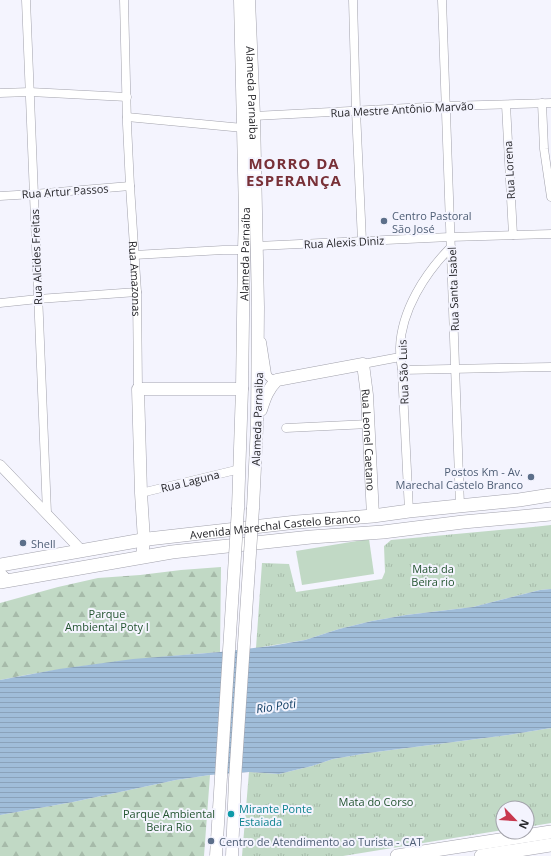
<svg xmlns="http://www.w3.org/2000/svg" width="551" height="856" viewBox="0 0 551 856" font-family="'Open Sans',sans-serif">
  <defs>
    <pattern id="forest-firs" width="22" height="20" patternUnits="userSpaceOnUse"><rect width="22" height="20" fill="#c1d9c5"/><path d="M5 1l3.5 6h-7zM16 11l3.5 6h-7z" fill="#a6baa9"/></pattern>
    <pattern id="park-tufts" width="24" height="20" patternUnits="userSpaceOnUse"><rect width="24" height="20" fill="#c1d9c5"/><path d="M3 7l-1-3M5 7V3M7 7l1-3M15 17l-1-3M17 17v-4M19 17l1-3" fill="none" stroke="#a6baa9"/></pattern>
    <pattern id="water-rules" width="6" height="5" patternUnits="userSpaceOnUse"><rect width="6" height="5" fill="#a0bdd9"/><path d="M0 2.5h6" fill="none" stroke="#8aa2ba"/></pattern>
  </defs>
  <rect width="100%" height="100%" fill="#f4f4fe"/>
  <path fill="url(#forest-firs)" d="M221 567 220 652C146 658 73 665 0 680V603L58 587 98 578 140 575 181 570Z
    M210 775 204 856H0V815L73 802 176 780Z"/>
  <path fill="url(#park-tufts)" d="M551 525V589L540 590 473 607 406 615 372 621 339 629 305 640 256 648 262 563 289 564 296 592 382 579 385 572 384 546 391 540 533 527Z
    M551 728V823L527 827V808H503V830L343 856H242L249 772 279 774 312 766 333 759 368 753 508 735Z"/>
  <path fill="#c1d9c5" d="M369 539 374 574 302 585 296 551Z"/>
  <path fill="url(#water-rules)" d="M551 589V728L508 735 368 753 333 759 312 766 279 774 249 772 210 775 176 780 73 802 0 815V680L59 669 133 659 220 652 271 646 305 640 339 629 372 621 406 615 473 607 540 590Z"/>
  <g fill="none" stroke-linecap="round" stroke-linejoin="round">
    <defs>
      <g id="minor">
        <path d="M26 0 47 513"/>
        <path id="s1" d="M124 0 127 124 130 186 137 292 138 389"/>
        <path d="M353 0 356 111 362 241"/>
        <path d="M442 0 460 506"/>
        <path d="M0 93 30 92 127 97"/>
        <path d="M542 103 544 149 551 197"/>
        <path d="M506 105 513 235"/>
        <path d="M254 116 446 106 551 103"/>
        <path d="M127 117 243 128"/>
        <path d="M0 196 34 194 130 186"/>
        <path d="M257 246 450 237 551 234"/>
        <path d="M134 255 223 250H244"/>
        <path d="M0 303 38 299 137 292"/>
        <path d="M262 342 267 374C269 379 272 379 277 380"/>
        <path d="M363 364 400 357"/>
        <path d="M402 370 551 367"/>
        <path d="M286 428 369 424"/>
        <path d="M141 493 240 469"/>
        <path d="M409 511 402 370C401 363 400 356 400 348 401 311 425 273 451 247"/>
        <path d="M0 571 9 580"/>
      </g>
      <path id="tertiary" d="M0 465 82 551"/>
      <g id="secondary">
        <path id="s2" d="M249 0 254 116 258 307 257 425 253 508"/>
        <path id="s3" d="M261 410C265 397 268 389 277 380L363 364 367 395 373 516"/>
        <path id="s4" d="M238 508 242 389 244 250 245 214 240 0"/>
        <path d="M142 557 144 540 141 493 138 389H242"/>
      </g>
      <g id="primary">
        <path id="s5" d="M0 565 148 539 297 522 373 516 409 511 519 500 551 495"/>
        <path d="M0 582 172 552 311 537 383 532 463 522 551 514"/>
        <path d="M397 856 551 832"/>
        <path d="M481 856 551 845"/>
      </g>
    </defs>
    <use href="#minor" stroke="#a2a2ac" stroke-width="9"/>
    <use href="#tertiary" stroke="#a2a2ac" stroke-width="11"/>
    <use href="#secondary" stroke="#a2a2ac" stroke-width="13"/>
    <use href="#primary" stroke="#a2a2ac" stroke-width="14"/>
    <use href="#minor" stroke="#fff" stroke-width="8"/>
    <use href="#tertiary" stroke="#fff" stroke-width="10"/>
    <use href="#secondary" stroke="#fff" stroke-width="12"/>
    <use href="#primary" stroke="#fff" stroke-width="13"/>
    <defs>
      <path id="secondary-bridge" d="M216 856 238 508
        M232 856 235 779 253 508"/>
    </defs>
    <use href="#secondary-bridge" stroke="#a2a2ac" stroke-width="13" stroke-linecap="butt"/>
    <use href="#secondary-bridge" stroke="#fff" stroke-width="12"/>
  </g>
  <g fill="#5c6f8a" stroke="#f4f4fe" stroke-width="1.5">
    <circle cx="384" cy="221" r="4"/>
    <circle cx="531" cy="477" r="4"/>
    <circle cx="23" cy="543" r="4"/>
    <circle cx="211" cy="841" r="4"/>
  </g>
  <circle fill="#0f9aa8" stroke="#f4f4fe" stroke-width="1.5" cx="231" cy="814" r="4"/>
  <g text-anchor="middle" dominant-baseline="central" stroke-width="4" stroke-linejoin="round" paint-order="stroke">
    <g font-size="11" fill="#27272b" stroke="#f4f4fe">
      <text stroke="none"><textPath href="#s2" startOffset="93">Alameda Parnaiba</textPath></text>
      <text transform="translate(402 109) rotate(-3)">Rua Mestre Antônio Marvão</text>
      <text transform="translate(509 170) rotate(-93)">Rua Lorena</text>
      <text transform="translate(65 191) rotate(-4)">Rua Artur Passos</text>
      <text transform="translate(344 242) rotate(-3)">Rua Alexis Diniz</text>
      <text stroke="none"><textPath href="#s4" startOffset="254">Alameda Parnaíba</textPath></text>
      <text transform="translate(36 257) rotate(-92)">Rua Alcides Freitas</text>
      <text stroke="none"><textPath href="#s1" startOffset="279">Rua Amazonas</textPath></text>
      <text transform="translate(453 289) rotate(-92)">Rua Santa Isabel</text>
      <text transform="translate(403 372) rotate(-92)">Rua São Luis</text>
      <text transform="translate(257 419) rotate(-88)">Alameda Parnaiba</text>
      <text stroke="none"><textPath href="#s3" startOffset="198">Rua Leonel Caetano</textPath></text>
      <text transform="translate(190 481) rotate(-14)">Rua Laguna</text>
      <text stroke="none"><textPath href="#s5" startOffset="278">Avenida Marechal Castelo Branco</textPath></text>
    </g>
    <g font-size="11" fill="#4e5e75" stroke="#f4f4fe" text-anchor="start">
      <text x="392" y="215">Centro Pastoral<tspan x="392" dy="13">São José</tspan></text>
      <text x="523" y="471" text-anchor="end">Postos Km - Av.<tspan x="523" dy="13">Marechal Castelo Branco</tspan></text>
      <text x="31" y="543">Shell</text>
      <text x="219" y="841">Centro de Atendimento ao Turista - CAT</text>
    </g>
    <g font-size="11" fill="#235430" stroke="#f4f4fe">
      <text x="433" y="568">Mata da<tspan x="433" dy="13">Beira rio</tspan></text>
      <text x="107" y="613">Parque<tspan x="107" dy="13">Ambiental Poty I</tspan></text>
      <text x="376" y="801">Mata do Corso</text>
      <text x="169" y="813">Parque Ambiental<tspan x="169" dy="13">Beira Rio</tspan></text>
    </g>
    <g font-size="11" fill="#0d838f" stroke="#f4f4fe" text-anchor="start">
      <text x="239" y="808">Mirante Ponte<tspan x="239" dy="13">Estaiada</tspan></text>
    </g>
    <g font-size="12" font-style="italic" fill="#123f65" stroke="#f4f4fe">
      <text transform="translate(276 706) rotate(-8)">Rio Poti</text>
    </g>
    <g font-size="15" font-weight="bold" letter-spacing="1" fill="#783037" stroke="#f4f4fe">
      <text x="294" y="163">MORRO DA<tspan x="294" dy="17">ESPERANÇA</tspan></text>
    </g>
  </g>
  <g transform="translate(515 820) rotate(115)"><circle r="19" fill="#f4f4fe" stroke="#a2a2aa"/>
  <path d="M0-3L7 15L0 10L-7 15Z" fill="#c8384e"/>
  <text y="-6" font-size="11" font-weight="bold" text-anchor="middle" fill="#27272b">N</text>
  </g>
</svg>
